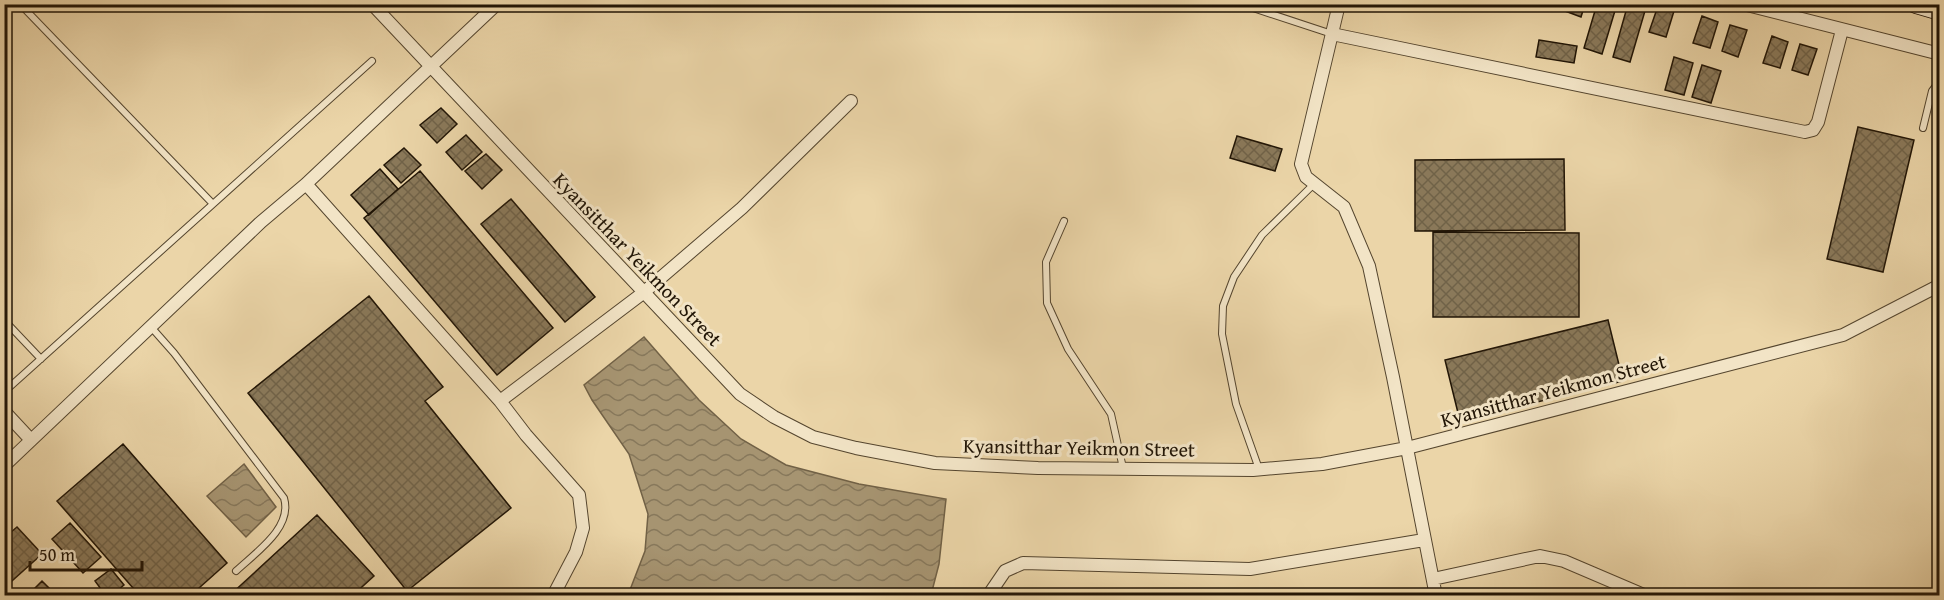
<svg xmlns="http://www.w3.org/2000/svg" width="1944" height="600" viewBox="0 0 1944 600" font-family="'Gentium Book Plus',serif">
  <defs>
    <pattern id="water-waves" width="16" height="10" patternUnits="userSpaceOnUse" patternTransform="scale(1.5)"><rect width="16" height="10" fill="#a69471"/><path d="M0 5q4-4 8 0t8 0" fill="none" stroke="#87785b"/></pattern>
    <pattern id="building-cross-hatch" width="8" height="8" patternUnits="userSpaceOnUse" patternTransform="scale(1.5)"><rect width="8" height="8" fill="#8a795a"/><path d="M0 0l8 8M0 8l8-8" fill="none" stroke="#706248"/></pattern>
  </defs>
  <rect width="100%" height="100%" fill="#ebd5a8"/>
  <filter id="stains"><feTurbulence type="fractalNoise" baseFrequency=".00333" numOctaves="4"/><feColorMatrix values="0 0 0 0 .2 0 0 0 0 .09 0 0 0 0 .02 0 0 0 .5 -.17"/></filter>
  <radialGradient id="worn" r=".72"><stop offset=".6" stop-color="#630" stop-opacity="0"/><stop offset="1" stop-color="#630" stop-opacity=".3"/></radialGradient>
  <path fill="url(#water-waves)" stroke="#716146" stroke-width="1.5" d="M644 337 699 400 741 439 786 465 859 484 946 499 939 564 931 595H628L645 551 648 514 629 454 592 400 584 385Z
    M244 464 276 507 246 537 207 496Z"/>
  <path fill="url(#building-cross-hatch)" stroke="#211506" stroke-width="1.5" d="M1567 4H1585L1581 17 1565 11Z
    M1597 4H1617L1602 54 1584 48Z
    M1628 4H1647L1630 62 1613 57Z
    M1658 6 1674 11 1666 37 1649 32Z
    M1702 16 1718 22 1710 48 1693 43Z
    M1730 25 1747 30 1738 57 1722 51Z
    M1772 36 1788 42 1780 68 1763 63Z
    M1539 40 1577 46 1574 63 1536 57Z
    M1800 44 1817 49 1808 75 1792 70Z
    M1674 57 1693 63 1684 95 1665 90Z
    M1702 65 1721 71 1711 103 1692 97Z
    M441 108 457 124 437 143 420 125Z
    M1858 127 1914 140 1883 272 1827 259Z
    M466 135 482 152 462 170 446 152Z
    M1237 136 1282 149 1275 171 1230 158Z
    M404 148 421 165 401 183 384 165Z
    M486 154 502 170 482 189 465 171Z
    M1564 159 1565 230 1415 231V160Z
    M380 169 398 189 369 215 351 195Z
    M420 171 553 328 497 375 364 218Z
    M511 199 595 297 565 322 481 224Z
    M1433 232 1579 233V317H1433Z
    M369 296 443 387 425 401 511 508 407 591 248 393Z
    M1608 320 1623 381 1460 421 1445 360Z
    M123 444 227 563 190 596H140L57 501Z
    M317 515 374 576 352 596H229Z
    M70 523 101 557 83 573 52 539Z
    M17 527 42 554 4 588V538Z
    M111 569 124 585 111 596H106L95 581Z
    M42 581 55 594 53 596H27Z
    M1013 591 1083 594 1011 596Z"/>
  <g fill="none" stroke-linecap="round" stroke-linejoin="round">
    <defs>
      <path id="service" d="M1241 4 1332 34
        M1923 128 1932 91 1935 87 1940 86
        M213 204 372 61
        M1064 221 1046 262 1047 303 1068 349 1111 414 1123 468
        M4 320 41 359
        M151 327 174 353 284 498C293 528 255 553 236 571
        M4 392 213 204 20 4
        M1259 469 1236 404 1222 334 1223 306 1234 277 1262 235 1314 184"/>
      <path id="minor" d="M372 4 740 394 774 417 813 437 856 448 935 463 1038 468 1253 470 1322 464 1407 448 1843 335 1940 285
        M1339 4 1301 164 1306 177 1344 207 1369 266 1393 377 1436 596
        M1743 4 1940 54
        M1332 34 1805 132 1813 130 1818 122 1842 30
        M306 184 500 401 526 435 579 495 583 528 576 552 553 596
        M500 401 643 293 742 208 851 101
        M4 411 31 440
        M4 466 261 222 306 184 497 4
        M1433 579 1540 556 1564 561 1646 596
        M988 596 1005 571 1023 563 1250 569 1424 540"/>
      <path id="secondary" d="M1916 4 1940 11"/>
    </defs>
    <use href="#service" stroke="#54452e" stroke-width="8"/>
    <use href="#minor" stroke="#54452e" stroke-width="14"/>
    <use href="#secondary" stroke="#211506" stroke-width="20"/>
    <use href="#service" stroke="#f2e4c6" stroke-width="6"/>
    <use href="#minor" stroke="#f2e4c6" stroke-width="12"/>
    <use href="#secondary" stroke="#f2e4c6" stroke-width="18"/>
  </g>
  <g text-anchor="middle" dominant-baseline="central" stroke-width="6" stroke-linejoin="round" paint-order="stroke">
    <g font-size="20" fill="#211506" stroke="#f2e4c6">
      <text transform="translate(638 259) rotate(46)">Kyansitthar Yeikmon Street</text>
      <text transform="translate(1553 390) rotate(-15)">Kyansitthar Yeikmon Street</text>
      <text transform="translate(1079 447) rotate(1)">Kyansitthar Yeikmon Street</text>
    </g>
  </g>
  <rect width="1944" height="600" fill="none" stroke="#ebd5a8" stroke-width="24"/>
  <rect x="6" y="6" width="1932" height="588" fill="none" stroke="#211506" stroke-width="3"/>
  <rect x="12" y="12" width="1920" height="576" fill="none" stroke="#211506" stroke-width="1.5"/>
  <path d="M30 561v9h112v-9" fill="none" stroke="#211506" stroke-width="3"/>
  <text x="39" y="561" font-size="18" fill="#211506" stroke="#f2e4c6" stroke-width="4.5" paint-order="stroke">50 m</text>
  <rect width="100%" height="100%" filter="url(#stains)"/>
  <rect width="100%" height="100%" fill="url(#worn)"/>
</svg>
